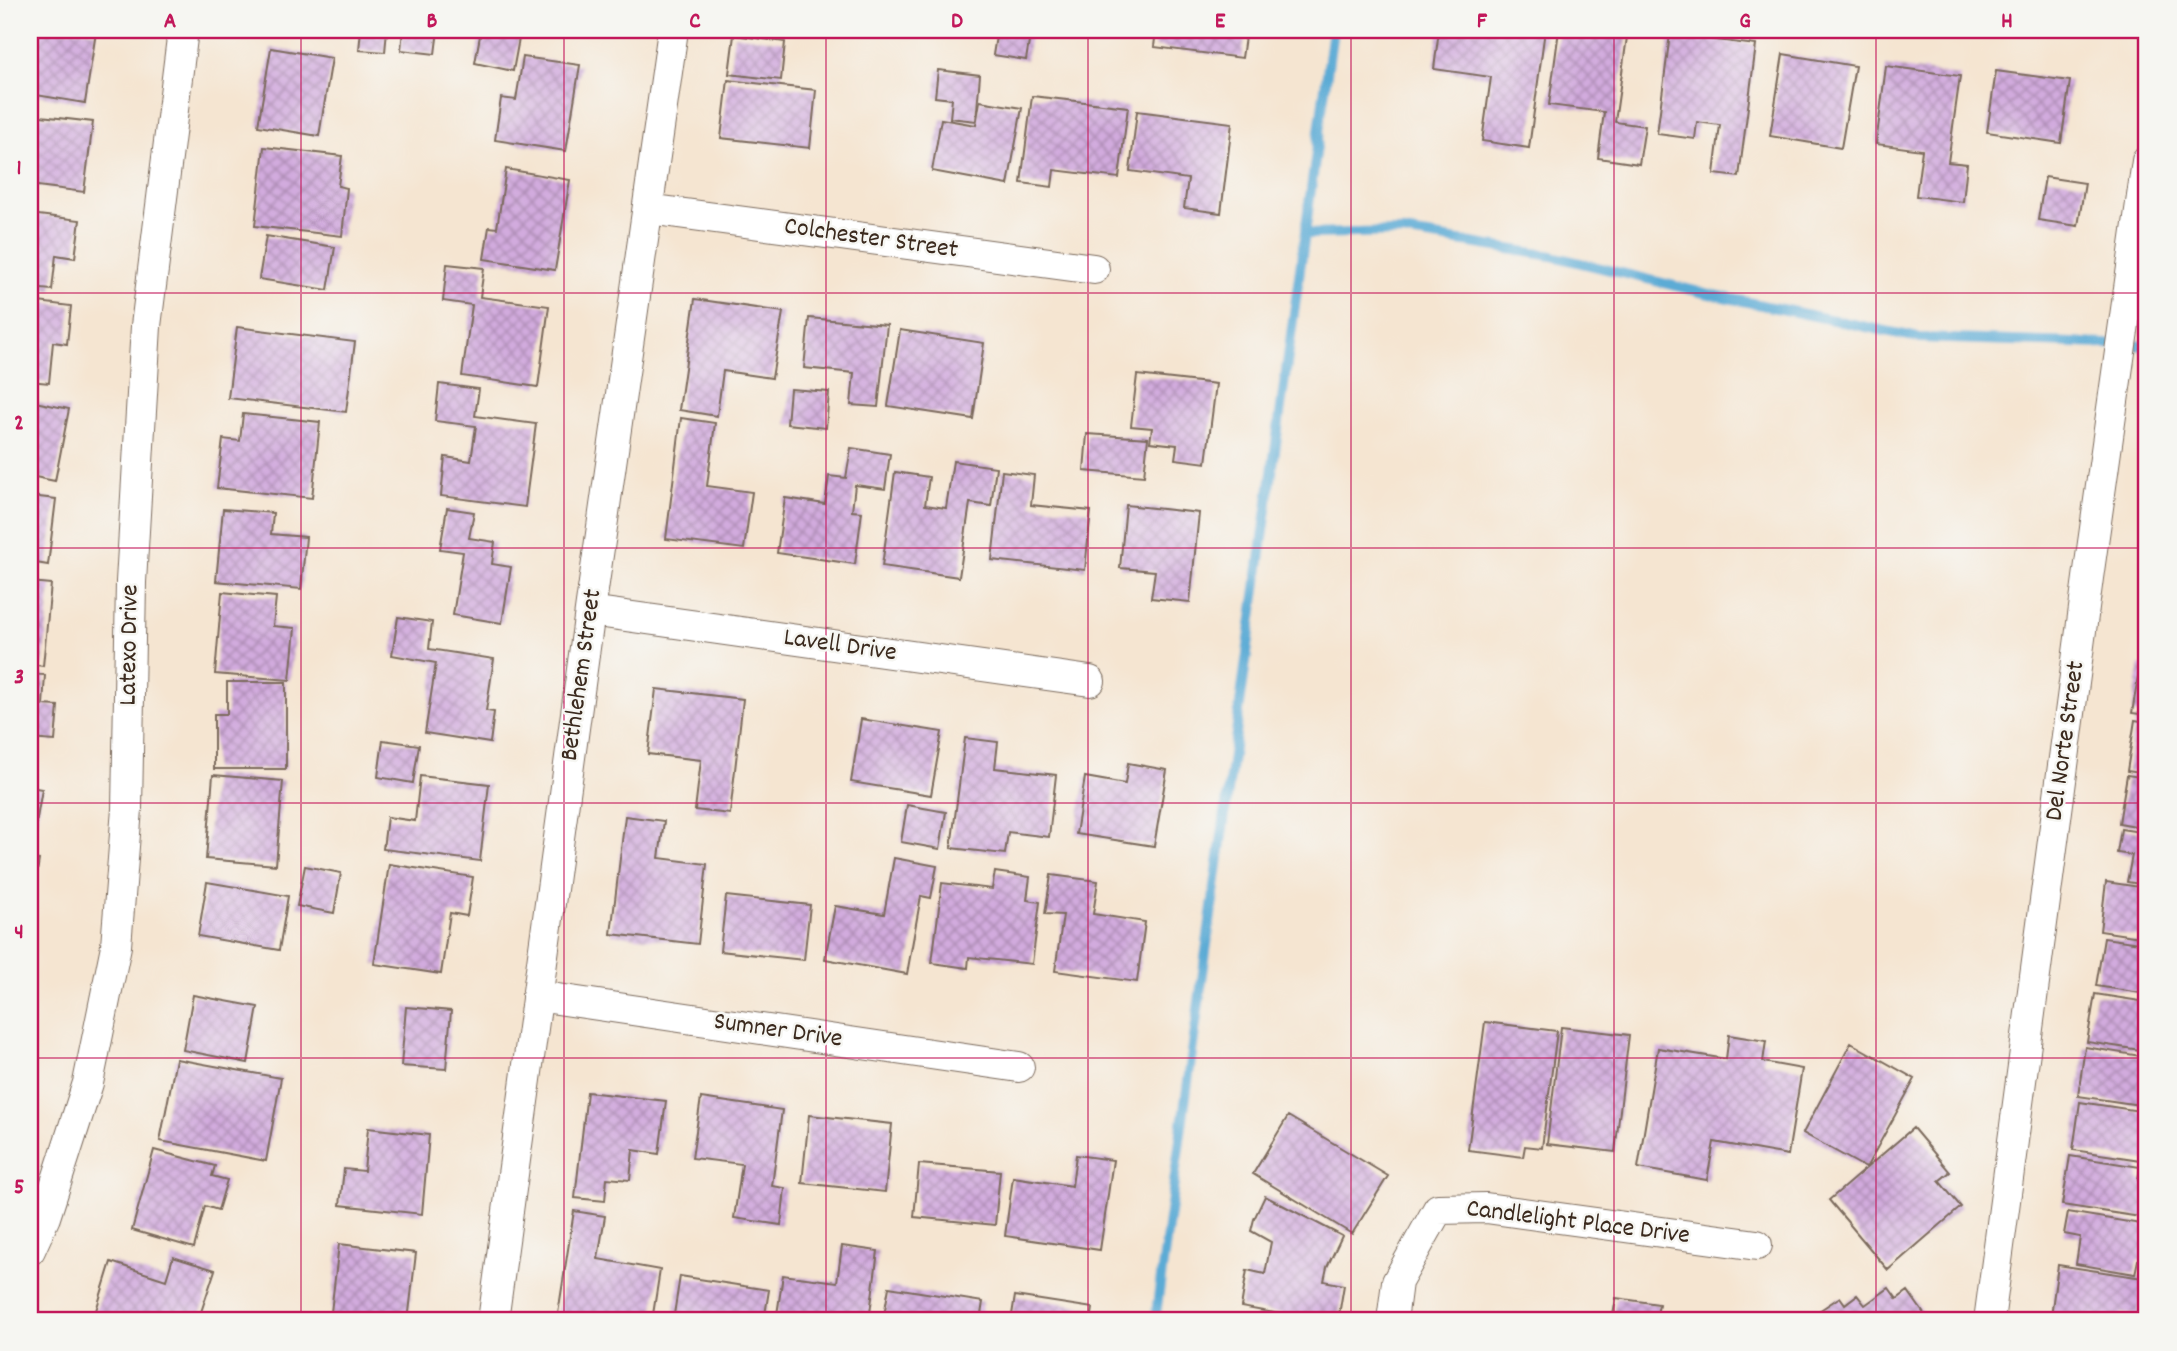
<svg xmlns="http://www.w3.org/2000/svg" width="2177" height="1351" viewBox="0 0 2177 1351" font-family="Dekko,sans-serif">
  <defs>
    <pattern id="building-cross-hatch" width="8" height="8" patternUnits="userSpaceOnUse" patternTransform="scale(1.75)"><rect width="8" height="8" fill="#d2abde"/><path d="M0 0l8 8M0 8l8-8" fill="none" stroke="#ac8bb3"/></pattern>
  </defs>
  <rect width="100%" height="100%" fill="#f6f6f2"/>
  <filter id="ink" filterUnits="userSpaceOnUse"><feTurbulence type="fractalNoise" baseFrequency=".0143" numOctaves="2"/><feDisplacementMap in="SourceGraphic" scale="14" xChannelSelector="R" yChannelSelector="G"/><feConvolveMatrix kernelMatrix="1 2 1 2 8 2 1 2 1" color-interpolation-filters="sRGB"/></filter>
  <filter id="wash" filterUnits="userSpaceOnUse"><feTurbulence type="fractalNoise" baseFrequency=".00686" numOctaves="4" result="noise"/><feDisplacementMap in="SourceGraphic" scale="28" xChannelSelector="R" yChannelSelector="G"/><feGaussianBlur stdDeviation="1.57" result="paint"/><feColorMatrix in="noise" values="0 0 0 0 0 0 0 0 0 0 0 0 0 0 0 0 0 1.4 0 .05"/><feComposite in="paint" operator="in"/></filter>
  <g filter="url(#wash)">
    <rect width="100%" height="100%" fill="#f5e5d1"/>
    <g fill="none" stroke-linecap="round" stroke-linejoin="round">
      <path stroke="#5babd5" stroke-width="10" d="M1306 228 1305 234 1403 232 1552 256 1700 292 1919 338 2136 345 2147 347
        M1155 1321 1333 30"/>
    </g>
    <g id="blocks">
      <path fill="url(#building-cross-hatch)" d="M30 30H80L96 32 85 103 30 94Z
        M361 30H387L385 52 359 50Z
        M403 30H438L435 54 401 50Z
        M481 30H500L520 33 513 71 475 63Z
        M997 30H1031L1026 60 993 55Z
        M1156 30H1246L1242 58 1154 47Z
        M1439 30H1545L1529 148 1482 141 1491 77 1434 69Z
        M1559 30H1628L1615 122 1645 126 1639 164 1598 158 1604 112 1549 105Z
        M1670 34 1756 45 1739 177 1714 174 1720 125 1697 122 1695 139 1657 134Z
        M734 35 785 42 781 80 729 74Z
        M271 48 332 58 319 136 258 126Z
        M1783 54 1855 66 1841 148 1770 136Z
        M523 57 580 65 566 151 495 140 501 98 516 100Z
        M1886 66 1960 76 1948 162 1967 164 1963 202 1916 196 1922 150 1876 144Z
        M938 70 980 75 976 121 950 118 952 99 935 97Z
        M1996 71 2070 81 2061 143 1987 132Z
        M728 80 816 90 810 148 721 138Z
        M1032 96 1128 107 1119 178 1054 170 1052 187 1021 183Z
        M980 101 1022 108 1008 185 932 171 941 119 976 125Z
        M1137 111 1232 123 1221 213 1184 208 1188 179 1130 171Z
        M32 115 93 122 84 192 30 185V137Z
        M264 147 342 156 338 186 347 188 342 236 255 226Z
        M506 169 570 180 555 270 484 259 489 227 497 228Z
        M2045 177 2085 183 2078 226 2038 220Z
        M30 214 80 220 75 258 56 255 52 290 30 288Z
        M266 236 335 247 328 290 259 279Z
        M447 264 484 268 480 297 549 306 538 387 462 376 472 305 443 301Z
        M695 299 783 312 772 378 723 371 717 416 679 410Z
        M30 301 71 306 67 344 53 342 49 383 30 381Z
        M809 318 887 325 878 407 851 405 854 373 804 368Z
        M237 327 355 342 346 412 228 398Z
        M900 330 984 343 973 419 888 406Z
        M1137 375 1216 384 1206 463 1175 459 1177 445 1150 442 1152 428 1131 426Z
        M439 384 479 389 475 416 536 424 525 507 441 496 445 457 471 461 476 426 435 421Z
        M790 389 829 392 826 428 787 424Z
        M30 401 69 409 55 481 30 476Z
        M243 414 320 422 312 498 217 488 223 439 240 441Z
        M681 418 715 423 707 486 752 492 744 549 666 539Z
        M1087 434 1148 438 1144 476 1084 471Z
        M851 448 890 454 885 489 855 485 852 511 862 512 855 564 777 553 785 498 825 504 829 476 846 478Z
        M953 461 996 467 991 506 970 503 959 577 882 566 895 472 929 477 925 505 946 508Z
        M1002 471 1034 475 1031 505 1091 511 1085 570 992 560Z
        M30 496 56 499 48 565 30 562Z
        M1126 505 1199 513 1190 602 1151 598 1155 571 1120 568Z
        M447 508 474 512 469 538 495 542 492 564 511 567 502 623 453 615 463 552 440 549Z
        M223 509 273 513 271 534 306 537 301 589 216 581Z
        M30 582 51 584 43 666 30 664Z
        M222 592 276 597 273 626 295 628 290 680 215 674Z
        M398 617 432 622 429 649 494 659 486 711 494 712 490 743 425 733 436 663 392 655Z
        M2140 665 2147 666V715L2132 713Z
        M30 674 45 675 43 705 58 706 55 741 30 739Z
        M227 682H286V769H214V714H227Z
        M656 689 743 699 730 814 695 810 701 760 648 754Z
        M861 719 942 732 931 795 851 782Z
        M2135 720 2147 722V774L2127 771Z
        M965 738 998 742 995 768 1056 775 1049 837 1008 832 1005 854 951 848Z
        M383 740 419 745 413 783 378 777Z
        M1128 763 1167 770 1154 846 1076 834 1085 777 1125 784Z
        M213 775 283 781 276 865 206 859Z
        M2127 775 2147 778V828L2119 823Z
        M420 776 489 784 480 861 383 849 387 817 415 821Z
        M30 787 42 789 31 854H30Z
        M907 805 946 812 940 849 901 842Z
        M625 816 664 821 659 858 707 864 698 944 611 934Z
        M2121 829 2147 833V885L2127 882 2132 855 2117 853Z
        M894 858 937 866 931 898 921 896 907 974 825 959 835 906 884 914Z
        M30 859 39 860 31 911H30Z
        M389 864 473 877 467 916 450 913 441 974 374 964Z
        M305 866 341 873 334 913 297 906Z
        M995 872 1030 877 1027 900 1040 902 1032 964 969 957 968 968 932 963 942 883 992 889Z
        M1051 875 1098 881 1093 914 1145 922 1137 982 1055 971 1063 915 1045 914Z
        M207 882 288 896 279 950 198 936Z
        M2106 882 2147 888V938L2100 931Z
        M726 896 810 905 804 960 720 951Z
        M2104 938 2147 944V994L2096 986Z
        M2095 994 2147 1002V1051L2087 1042Z
        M193 995 258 1007 248 1063 183 1050Z
        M406 1007 451 1011 446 1069 401 1066Z
        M1485 1022 1557 1031 1542 1148 1525 1146 1523 1157 1468 1150Z
        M1561 1027 1629 1035 1615 1152 1547 1144Z
        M1729 1035 1766 1041 1763 1062 1802 1069 1788 1155 1714 1142 1707 1180 1638 1168 1658 1048 1726 1059Z
        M1851 1043 1915 1079 1866 1168 1803 1133Z
        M2085 1047 2147 1057V1106L2078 1096Z
        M176 1059 281 1078 266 1161 160 1141Z
        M587 1092 666 1101 659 1154 633 1150 630 1180 607 1178 605 1201 575 1198Z
        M701 1098 782 1110 772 1186 785 1188 781 1225 734 1218 742 1164 692 1158Z
        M2080 1102 2147 1112V1161L2073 1150Z
        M809 1115 892 1124 885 1192 802 1183Z
        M1288 1116 1388 1176 1352 1234 1253 1174Z
        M368 1128 429 1135 422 1214 340 1205 344 1169 364 1171Z
        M1913 1128 1950 1172 1939 1181 1961 1207 1888 1270 1829 1200Z
        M154 1150 215 1166 212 1176 227 1180 218 1210 205 1206 194 1248 132 1230Z
        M1076 1155 1113 1160 1100 1250 1005 1236 1013 1177 1072 1186Z
        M2070 1156 2140 1167 2138 1180 2147 1182V1218L2062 1205Z
        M919 1164 1000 1171 995 1225 914 1217Z
        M1265 1196 1342 1236 1327 1267 1324 1281 1344 1285 1338 1321H1320L1241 1307 1247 1270 1265 1274 1271 1242 1251 1231 1254 1219Z
        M574 1211 605 1216 598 1259 660 1270 652 1321 557 1320Z
        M2068 1212 2147 1225 2144 1261 2138 1260 2135 1274 2076 1264 2080 1237 2064 1234Z
        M339 1244 416 1253 408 1321H330Z
        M842 1246 878 1251 869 1321H776L783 1275 837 1282Z
        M173 1257 215 1270 198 1321H108L94 1317 111 1262 166 1280Z
        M2058 1265 2143 1278 2138 1316 2122 1313 2121 1321H2087L2051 1316Z
        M680 1276 769 1290 764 1321H673Z
        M889 1287 983 1302 980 1321H883Z
        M1889 1288 1897 1299 1908 1291 1929 1321H1813L1810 1317 1840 1297 1845 1304 1857 1295 1865 1305Z
        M1015 1296 1093 1308 1091 1321H1011Z
        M1616 1298 1659 1304 1656 1321H1612Z"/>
    </g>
  </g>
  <g filter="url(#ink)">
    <use href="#blocks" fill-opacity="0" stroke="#7c6b5d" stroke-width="2"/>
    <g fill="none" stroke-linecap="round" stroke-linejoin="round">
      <defs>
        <path id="minor" d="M648 209 1094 269
          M590 611 1090 681
          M537 996 1019 1067
          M30 1250 45 1217 88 1083 116 946 127 809 131 582 146 326 183 30
          M493 1321 590 611 673 30
          M1392 1321 1397 1282 1438 1209 1486 1208 1757 1245
          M1989 1321 2088 578 2147 161"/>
      </defs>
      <use href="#minor" stroke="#7c6b5d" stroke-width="32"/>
      <use href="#minor" stroke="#fff" stroke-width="30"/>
    </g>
  </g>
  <path fill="none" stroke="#c2185b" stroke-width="2" stroke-opacity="0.55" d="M301 30V1321M564 30V1321M826 30V1321M1088 30V1321M1351 30V1321M1614 30V1321M1876 30V1321M30 293H2147M30 548H2147M30 803H2147M30 1058H2147"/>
  <g text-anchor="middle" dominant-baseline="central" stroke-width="5" stroke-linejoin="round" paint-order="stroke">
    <g font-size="26" fill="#3b2a1e" stroke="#f6f6f2">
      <text transform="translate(871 239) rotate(8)">Colchester Street</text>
      <text transform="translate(130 645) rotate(-89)">Latexo Drive</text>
      <text transform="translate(840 646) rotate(8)">Lavell Drive</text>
      <text transform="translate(582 675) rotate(-82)">Bethlehem Street</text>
      <text transform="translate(2066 741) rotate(-82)">Del Norte Street</text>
      <text transform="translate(778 1031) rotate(8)">Sumner Drive</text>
      <text transform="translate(1578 1223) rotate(7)">Candlelight Place Drive</text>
    </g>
  </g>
  <rect width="2177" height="1351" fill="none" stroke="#f6f6f2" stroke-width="77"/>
  <rect x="38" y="38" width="2100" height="1274" fill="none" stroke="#c2185b" stroke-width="2.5"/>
  <g font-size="23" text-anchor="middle" font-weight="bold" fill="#c2185b">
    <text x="170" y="27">A</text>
    <text x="432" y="27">B</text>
    <text x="695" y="27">C</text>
    <text x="957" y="27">D</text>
    <text x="1220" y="27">E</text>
    <text x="1482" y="27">F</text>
    <text x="1745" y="27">G</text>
    <text x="2007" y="27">H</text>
    <text x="19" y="174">1</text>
    <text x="19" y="429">2</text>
    <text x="19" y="683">3</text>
    <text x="19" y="938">4</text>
    <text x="19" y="1193">5</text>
  </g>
</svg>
